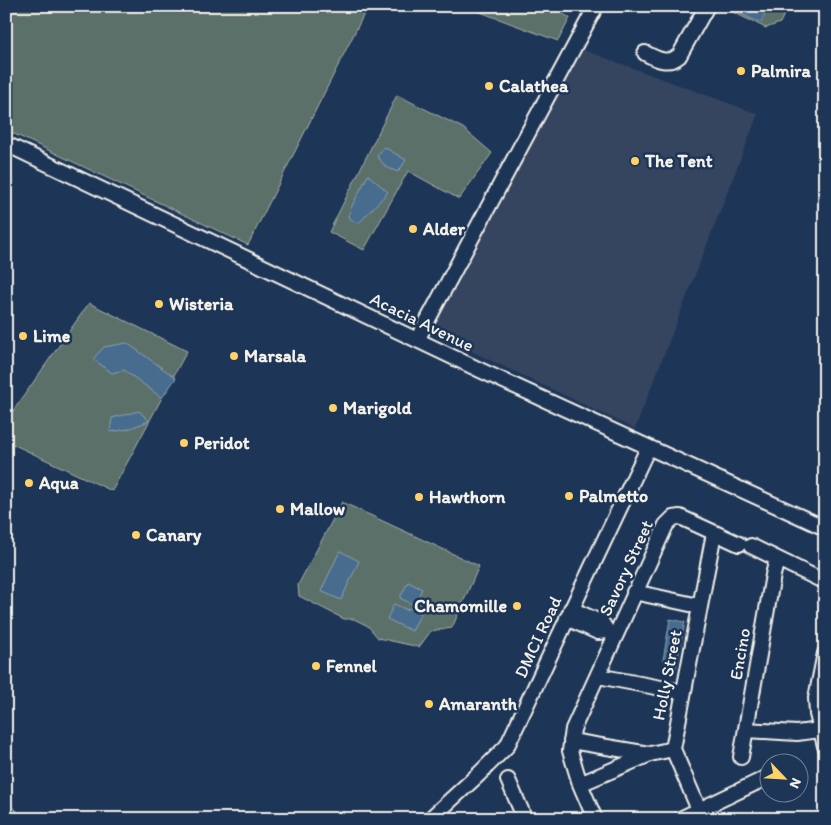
<svg xmlns="http://www.w3.org/2000/svg" width="831" height="825" viewBox="0 0 831 825" font-family="Itim,sans-serif">
  <rect width="100%" height="100%" fill="#1d3557"/>
  <filter id="ink" filterUnits="userSpaceOnUse"><feTurbulence type="fractalNoise" baseFrequency=".02" numOctaves="2"/><feDisplacementMap in="SourceGraphic" scale="10" xChannelSelector="R" yChannelSelector="G"/><feConvolveMatrix kernelMatrix="1 2 1 2 8 2 1 2 1" color-interpolation-filters="sRGB"/></filter>
  <g filter="url(#ink)">
    <path fill="#344460" d="M581 49 758 114 635 429 452 342 443 335 439 329 437 321 439 312Z"/>
    <path fill="#5b6f6a" stroke="#a8b0a9" d="M6 6H368L248 245 6 130Z
      M464 6H550L570 18 558 41Z
      M720 6H788L780 23 766 28Z
      M397 95 463 128 492 153 459 199 408 171 364 250 329 232Z
      M89 303 187 351 112 491 6 441V421Z
      M342 502 479 566 452 628 431 631 419 647 378 638 368 626 354 619H344L299 596 298 585Z"/>
    <path fill="#466c8e" stroke="#8ca1b2" d="M731 6H767L768 7 761 23 730 9Z
      M384 147 406 160 398 172 386 167 377 156Z
      M368 175 388 192 358 224 348 217 351 208Z
      M127 343 176 378 162 398 124 370 112 373 93 359 104 347Z
      M139 411 149 421 128 429 110 432 112 418Z
      M340 551 359 561 341 600 321 591Z
      M408 582 422 589 414 605 400 598Z
      M394 604 407 610 409 608 421 613 412 631 387 619Z
      M670 619 685 622 675 673 667 672 669 661 663 660Z"/>
    <g fill="none" stroke-linecap="round" stroke-linejoin="round">
      <path stroke="#8ca1b2" stroke-width="3" d="M6 802 24 819"/>
      <defs>
        <path id="minor" d="M645 53C656 59 668 65 679 56L707 6
          M6 144 482 371 825 528
          M417 340 596 6
          M751 546 825 582
          M634 592 699 606
          M571 609 602 623 607 631
          M567 618 598 632 607 631 615 635
          M825 653 816 698 817 714 825 746
          M598 676 682 692
          M746 730 797 733 819 730
          M571 741 649 754
          M741 757 773 575 777 559
          M508 780 525 819
          M580 784 650 754 673 749
          M430 819 479 774 507 746 648 448
          M595 819 580 784 570 751 573 729 666 525 673 518 680 517 739 544
          M680 819 768 777
          M703 819 673 749 714 533"/>
      </defs>
      <use href="#minor" stroke="#f4f1e8" stroke-width="18"/>
      <use href="#minor" stroke="#1d3557" stroke-width="14"/>
    </g>
  </g>
  <g fill="#ffd166" stroke="#1d3557" stroke-width="2">
    <circle cx="741" cy="71" r="5"/>
    <circle cx="489" cy="86" r="5"/>
    <circle cx="635" cy="161" r="5"/>
    <circle cx="413" cy="229" r="5"/>
    <circle cx="159" cy="304" r="5"/>
    <circle cx="23" cy="336" r="5"/>
    <circle cx="234" cy="356" r="5"/>
    <circle cx="333" cy="408" r="5"/>
    <circle cx="184" cy="443" r="5"/>
    <circle cx="29" cy="483" r="5"/>
    <circle cx="569" cy="496" r="5"/>
    <circle cx="419" cy="497" r="5"/>
    <circle cx="280" cy="509" r="5"/>
    <circle cx="136" cy="535" r="5"/>
    <circle cx="517" cy="606" r="5"/>
    <circle cx="316" cy="666" r="5"/>
    <circle cx="429" cy="704" r="5"/>
  </g>
  <g text-anchor="middle" dominant-baseline="central" stroke-width="5" stroke-linejoin="round" paint-order="stroke">
    <g font-size="18" font-weight="bold" fill="#f4f1e8" stroke="#1d3557" text-anchor="start">
      <text x="751" y="71">Palmira</text>
      <text x="499" y="86">Calathea</text>
      <text x="645" y="161">The Tent</text>
      <text x="423" y="229">Alder</text>
      <text x="169" y="304">Wisteria</text>
      <text x="33" y="336">Lime</text>
      <text x="244" y="356">Marsala</text>
      <text x="343" y="408">Marigold</text>
      <text x="194" y="443">Peridot</text>
      <text x="39" y="483">Aqua</text>
      <text x="579" y="496">Palmetto</text>
      <text x="429" y="497">Hawthorn</text>
      <text x="290" y="509">Mallow</text>
      <text x="146" y="535">Canary</text>
      <text x="507" y="606" text-anchor="end">Chamomille</text>
      <text x="326" y="666">Fennel</text>
      <text x="439" y="704">Amaranth</text>
    </g>
    <g font-size="18" fill="#f4f1e8" stroke="#1d3557">
      <text transform="translate(422 322) rotate(26)">Acacia Avenue</text>
      <text transform="translate(626 568) rotate(-65)">Savory Street</text>
      <text transform="translate(538 637) rotate(-65)">DMCI Road</text>
      <text transform="translate(740 654) rotate(-80)">Encino</text>
      <text transform="translate(667 675) rotate(-79)">Holly Street</text>
    </g>
  </g>
  <rect width="831" height="825" fill="none" stroke="#1d3557" stroke-width="25"/>
  <rect x="12" y="12" width="806" height="800" fill="none" stroke="#f4f1e8" stroke-width="2" filter="url(#ink)"/>
  <g transform="translate(784 778) rotate(115)"><circle r="24" fill="#1d3557" stroke="#738091"/>
  <path d="M0-4L9 19L0 12L-9 19Z" fill="#ffd166"/>
  <text y="-8" font-size="14" font-weight="bold" text-anchor="middle" fill="#f4f1e8">N</text>
  </g>
</svg>
